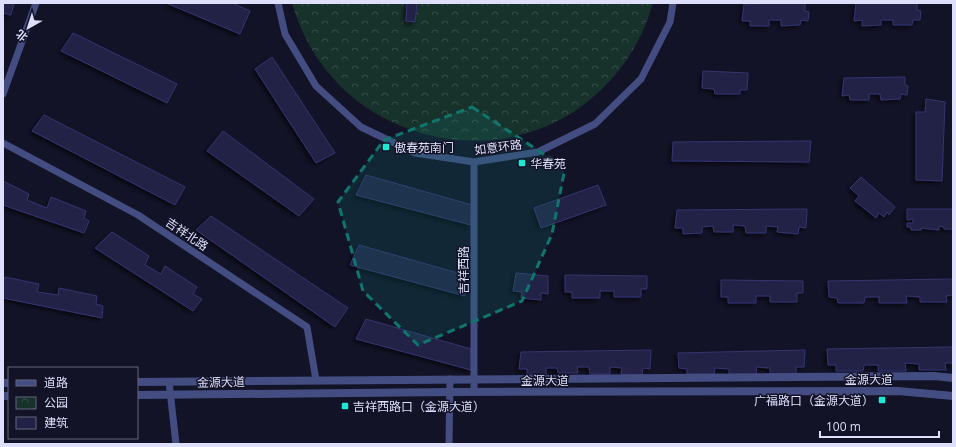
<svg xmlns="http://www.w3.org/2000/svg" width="956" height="447" viewBox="0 0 956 447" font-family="'Open Sans','Noto Sans SC',sans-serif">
  <defs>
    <pattern id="park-crowns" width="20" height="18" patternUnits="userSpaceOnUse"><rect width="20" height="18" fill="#17312b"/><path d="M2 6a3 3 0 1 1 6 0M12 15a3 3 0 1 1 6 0" fill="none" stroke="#384e4b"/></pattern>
    <filter id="shadow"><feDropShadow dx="-2.5" dy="2.5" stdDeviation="2" flood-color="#0009"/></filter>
  </defs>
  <rect width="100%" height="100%" fill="#131328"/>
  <path fill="url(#park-crowns)" d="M292 3H653C641 45 617 80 582 106 503 164 387 147 326 70 310 50 299 27 292 3Z"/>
  <path fill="#212147" stroke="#353570" filter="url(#shadow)" d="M3 3H14L11 15 3 13Z
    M166 3H232L250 11 240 34Z
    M407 3H417L415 22 406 21Z
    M805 3V11L809 12 808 21 801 20 800 25 781 26V20H769V26H750V21H742L744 4Z
    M856 3H917V10L921 11 920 20H913L912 25H893V20H881V25L862 26V20L854 21Z
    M73 33 177 84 167 103 61 51Z
    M272 57 335 153 316 163 255 69Z
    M703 71 748 73 747 90H740V94H715L714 89 702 88Z
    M905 77V85L908 86 907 95 901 94 900 99 881 100 880 94H869V100H850L849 95 842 96 844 78Z
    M926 99 945 102 942 181 916 180V112H925Z
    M44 115 185 187 175 205 32 131Z
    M223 131 314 199 299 216 207 151Z
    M811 141 809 162 672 161 673 142Z
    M366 175 472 205 471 225 356 195Z
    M861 177 895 207 889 215 887 212 884 217 879 213 876 218 855 201 859 196 850 188Z
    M3 181 29 194 27 200 47 208 51 197 86 211 84 218 89 221 84 233 3 205Z
    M598 185 606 205 541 228 534 208Z
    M807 209 806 228 799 227 798 234 777 232 778 227 766 226V233H746L745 226 733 225V232H714L713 226 702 227V233L683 234V228H675L677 210Z
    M907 209H953V229H944V227L939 226V230L921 228V230H911V227H907V223H913V219L907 220Z
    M211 216 348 308 335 327 196 230Z
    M112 232 149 256 145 265 161 274 165 266 197 287 193 294 202 299 193 311 95 248Z
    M359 245 465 275V296L350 265Z
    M516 273 548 276V294L541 293V300L521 298 522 292 513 291Z
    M565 275 647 276V289H641V297H614V291H600V298H572V292H565Z
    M5 277 39 284 37 292 58 295 59 288 97 296 96 304 103 306 102 318 3 298V283Z
    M953 279V295L946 296 947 302H920V297L906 296 907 303H879V297H865L864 303H838L837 298 829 297 828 281Z
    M721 280 803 281V293H797V302H770V296H756V303H728V297H721Z
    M366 319 471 349V370L356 339Z
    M953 347V363H945L946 370H919V364L905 363 906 371H878V365H864L863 371H836V365H828L827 349Z
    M651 350 650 369 643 368 642 375 621 374 622 368 610 367V374H590L589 367H577L578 373H558L557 368H546V375H527V369H519L521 352Z
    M805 350 804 367H796V374H770V368L756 367 757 375H729V369L715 368 714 374H687V369L679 368 678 353Z"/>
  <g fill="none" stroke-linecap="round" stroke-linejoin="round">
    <path stroke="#434d82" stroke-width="7" d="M278 3 285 34 316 86 361 127 415 153 474 162 538 152 595 124 641 79 670 22 673 3
      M3 94 36 3
      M3 143 138 215 307 327 316 380
      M474 162V392
      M169 382 176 444
      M449 444 450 379"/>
    <path stroke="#434d82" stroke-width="8" d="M137 382 934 376 953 378
      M3 383H9
      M137 395 450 392 898 391 953 396
      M3 396H9"/>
  </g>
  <path fill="#0f766e" fill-opacity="0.2" stroke="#0f766e" stroke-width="3" stroke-dasharray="8 5" stroke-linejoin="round" d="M472 107 565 168 552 234 522 301 418 345 363 291 338 202 384 140Z"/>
  <g fill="#1de8d4" stroke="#131328" stroke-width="1.5">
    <rect x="382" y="143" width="8" height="8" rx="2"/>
    <rect x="518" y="159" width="8" height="8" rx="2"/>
    <rect x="878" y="396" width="8" height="8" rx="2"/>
    <rect x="341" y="402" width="8" height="8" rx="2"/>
  </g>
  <g text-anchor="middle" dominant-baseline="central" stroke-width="3" stroke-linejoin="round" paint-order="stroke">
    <g font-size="12" fill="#dddffb" stroke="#131328" text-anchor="start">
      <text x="394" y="147">傲春苑南门</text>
      <text x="530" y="163">华春苑</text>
      <text x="874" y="400" text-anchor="end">广福路口（金源大道）</text>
      <text x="353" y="406">吉祥西路口（金源大道）</text>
    </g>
    <g font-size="12" fill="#dddffb" stroke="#131328">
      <text transform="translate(498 147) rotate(-7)">如意环路</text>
      <text transform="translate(187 234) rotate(34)">吉祥北路</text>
      <text transform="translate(463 270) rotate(-90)">吉祥西路</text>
      <text x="869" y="379">金源大道</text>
      <text x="545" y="380">金源大道</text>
      <text transform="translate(221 382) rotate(-1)">金源大道</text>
    </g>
  </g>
  <rect width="956" height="447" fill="none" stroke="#dddffb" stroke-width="8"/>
  <rect x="8" y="367" width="130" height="72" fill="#131328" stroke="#64657c"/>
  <rect x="16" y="380" width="20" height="6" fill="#434d82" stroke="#64657c"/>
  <text x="44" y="387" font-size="12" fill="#dddffb">道路</text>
  <rect x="16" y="397" width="20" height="12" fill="url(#park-crowns)" stroke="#64657c"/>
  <text x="44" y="407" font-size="12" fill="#dddffb">公园</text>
  <rect x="16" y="417" width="20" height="12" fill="#212147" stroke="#64657c"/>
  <text x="44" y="427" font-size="12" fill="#dddffb">建筑</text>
  <g transform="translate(28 28) rotate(219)" stroke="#131328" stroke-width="3" paint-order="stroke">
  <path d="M0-3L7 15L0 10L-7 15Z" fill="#dddffb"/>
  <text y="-6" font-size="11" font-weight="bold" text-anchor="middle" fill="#dddffb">北</text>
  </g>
  <path d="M820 431v6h119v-6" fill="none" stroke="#dddffb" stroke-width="2"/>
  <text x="826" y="431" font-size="12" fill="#dddffb" stroke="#131328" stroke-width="3" paint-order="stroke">100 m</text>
</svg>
